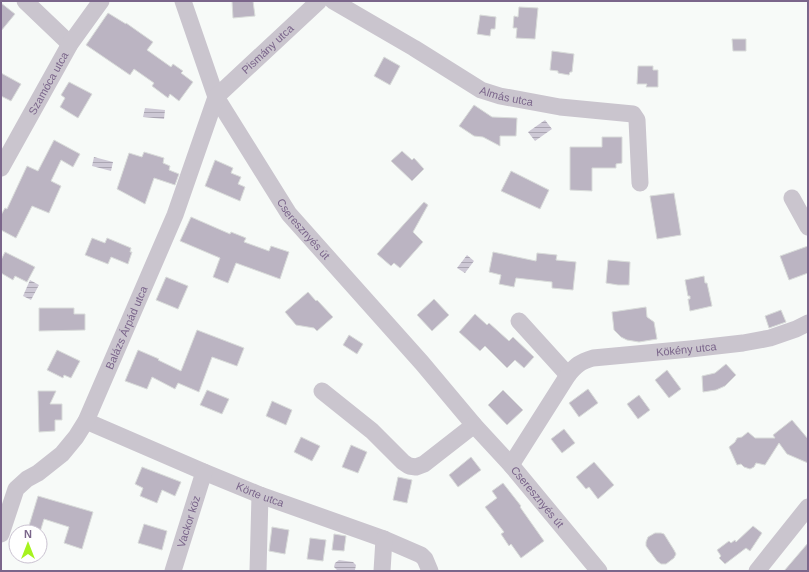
<svg xmlns="http://www.w3.org/2000/svg" width="809" height="572" viewBox="0 0 809 572" font-family="Helvetica,sans-serif">
  <defs>
    <pattern id="water-rules" width="6" height="5" patternUnits="userSpaceOnUse"><rect width="6" height="5" fill="#cdc8d5"/><path d="M0 2.5h6" fill="none" stroke="#aba6b3"/></pattern>
  </defs>
  <rect width="100%" height="100%" fill="#f7faf8"/>
  <path fill="url(#water-rules)" d="M145 108 165 110 164 119 143 117Z
    M545 120 552 129 535 141 528 132Z
    M94 157 113 162 111 171 92 166Z
    M467 255 474 261 465 273 457 268Z
    M30 280 39 285 31 300 23 296Z
    M339 560 353 562 356 565 355 570H337L334 567 335 563Z"/>
  <path fill="#bbb4c2" stroke="#d9dcda" d="M232 1H253L255 16 233 18Z
    M1 3 15 14 1 31Z
    M519 7 538 8 535 39 516 38 517 28H513L514 16 518 17Z
    M108 13 126 24V23L153 42 147 50 171 67 173 64 183 71 181 73 193 82 179 101 170 94 168 98 152 86 154 83 134 69 130 75 86 45Z
    M480 15 496 17 495 29H491L490 36 477 34Z
    M732 39H746V51H733Z
    M552 51 574 54 572 72H570L569 75 558 73V71L550 70Z
    M384 57 400 66 390 85 374 76Z
    M638 66H653V70H658V87H646L647 84H637Z
    M1 73 21 84 11 101 1 96Z
    M69 82 92 94 78 118 60 107 65 98 61 95Z
    M474 105 492 117 517 118 516 136H500V146L483 137 474 136 459 126Z
    M602 137H622V163L616 164V168H592V191L570 190V147H602Z
    M54 140 80 154 73 167 61 160 51 181 61 186 49 213 32 206 16 238 1 230V215L5 208 7 209 27 166 38 171Z
    M402 151 412 160 414 158 424 169 412 181 391 161Z
    M144 152 164 158 163 163 170 166 169 170 179 174 175 185 154 178 145 204 117 189 129 153 142 157Z
    M215 160 233 168 231 173 241 177 238 184 245 187 240 201 205 186Z
    M511 171 549 190 540 209 501 191Z
    M674 193 681 235 657 239 650 196Z
    M424 202 428 205 413 232 423 242 400 268 394 263 391 266 377 254Z
    M191 217 230 234 231 232 246 238 244 242 269 251 271 246 289 252 280 279 236 263 228 283 213 277 220 258 180 241Z
    M92 238 105 243 107 238 131 248 130 252H132L128 264 111 257 108 264 85 255Z
    M808 246V273L789 280 780 256Z
    M5 252 35 267 27 282 15 276 13 280 1 273V260Z
    M493 252 536 261 537 253 557 255 556 260 576 262 573 290 552 288V282L516 278 514 287 499 284 501 275 489 272Z
    M608 260 630 262 629 285H618L606 283Z
    M704 276 705 283H707L712 306 690 311 688 299H690V296H688L685 280Z
    M166 277 188 286 178 309 156 300Z
    M308 292 316 301 317 300 333 317 317 331 314 328 296 325 285 312Z
    M434 299 449 315 432 331 417 315Z
    M646 307 647 317 654 322 657 339 639 342 627 340 621 337 614 330 612 312Z
    M39 308H74V314H85V330L39 331Z
    M781 310 786 322 769 328 765 316Z
    M475 314 487 325 489 323 509 341 513 337 534 357 524 368 515 360 507 368 485 346 480 351 459 332Z
    M197 330 244 348 237 366 212 357 199 392 178 383 175 389 152 377 147 389 125 381 138 350 159 359 158 360 181 371Z
    M349 335 363 344 357 354 343 345Z
    M57 350 80 361 71 378 64 375 63 378 47 370Z
    M726 364 736 375 725 386 716 390 703 392 702 376 715 373Z
    M667 370 681 389 669 398 655 380Z
    M588 389 598 403 579 417 569 403Z
    M207 390 229 399 222 414 200 405Z
    M503 390 523 410 507 425 488 405Z
    M38 391H56L50 404H62V420H55V431L39 432Z
    M639 395 650 410 638 419 627 404Z
    M272 401 292 410 286 425 266 416Z
    M792 420 808 439V463L787 454 779 443 765 465 756 463 754 467 750 469 744 467 741 464 737 465 729 447 735 442 737 438 742 437 748 432 755 438H775L773 435Z
    M564 429 575 443 562 453 551 439Z
    M301 437 320 446 312 461 294 452Z
    M351 445 367 452 358 473 342 467Z
    M471 457 481 470 458 487 449 475Z
    M594 462 614 485 598 499 589 487 586 489 576 477Z
    M142 467 181 482 175 496 162 490 157 503 140 496 143 488 135 484Z
    M398 477 412 480 407 503 393 500Z
    M503 483 521 506 520 507 544 541 521 558 511 544 509 546 501 534 504 532 485 507 497 498 492 491Z
    M38 496 93 512 82 549 64 543 69 527 44 519 40 532 28 529Z
    M144 524 167 531 162 550 138 543Z
    M753 526 762 533 750 551 746 548 725 564 719 558 721 556 717 550 729 541 731 543 735 540 736 542Z
    M272 527 289 530 285 554 269 551Z
    M655 533H661L664 534 674 550 676 554 674 558 666 564H661L657 561 646 546V542L648 537Z
    M334 534 346 536 344 551 332 550Z
    M310 538 326 540 323 561 307 559Z
    M808 543V571H784Z"/>
  <g fill="none" stroke-linecap="round" stroke-linejoin="round">
    <g stroke="#cac5ce" stroke-width="17">
      <path d="M25 1 70 44"/>
      <path id="s1" d="M183 1 216 97 289 214 422 363 474 425 511 465 599 571"/>
      <path id="s2" d="M333 1 414 48 481 90 500 96 560 107 633 114 637 120 640 183"/>
      <path id="s3" d="M1 168 70 44 101 1"/>
      <path d="M792 198 808 227"/>
      <path d="M519 321 568 375"/>
      <path d="M322 391 372 431 403 462 409 466 416 467 424 464 474 425"/>
      <path id="s4" d="M86 421 204 472 260 495 384 539 421 555 425 559 430 571"/>
      <path id="s5" d="M511 465 568 375C576 365 580 362 593 358L690 349 743 343 770 338 796 329 808 323"/>
      <path id="s6" d="M1 534 16 489 27 479 38 473 62 454 76 437 86 421 175 215 216 97 319 1"/>
      <path id="s7" d="M173 571 204 472"/>
      <path d="M258 571 260 495"/>
      <path d="M382 571 384 539"/>
      <path d="M757 571 808 507"/>
    </g>
  </g>
  <g text-anchor="middle" dominant-baseline="central" stroke-width="4" stroke-linejoin="round" paint-order="stroke">
    <g font-size="11" fill="#7b668b" stroke="#fff">
      <text stroke="none"><textPath href="#s6" startOffset="566">Pismány utca</textPath></text>
      <text stroke="none"><textPath href="#s3" startOffset="97">Szamóca utca</textPath></text>
      <text stroke="none"><textPath href="#s2" startOffset="199">Almás utca</textPath></text>
      <text stroke="none"><textPath href="#s1" startOffset="260">Cseresznyés út</textPath></text>
      <text stroke="none"><textPath href="#s6" startOffset="248">Balázs Árpád utca</textPath></text>
      <text stroke="none"><textPath href="#s5" startOffset="231">Kökény utca</textPath></text>
      <text stroke="none"><textPath href="#s4" startOffset="189">Körte utca</textPath></text>
      <text stroke="none"><textPath href="#s1" startOffset="616">Cseresznyés út</textPath></text>
      <text stroke="none"><textPath href="#s7" startOffset="52">Vackor köz</textPath></text>
    </g>
  </g>
  <rect width="809" height="572" fill="none" stroke="#7b668b" stroke-width="4"/>
  <g transform="translate(28 544)"><circle r="19" fill="#ffffff" stroke="#cac2d1"/>
  <path d="M0-3L7 15L0 10L-7 15Z" fill="#a6f31e"/>
  <text y="-6" font-size="11" font-weight="bold" text-anchor="middle" fill="#7b668b">N</text>
  </g>
</svg>
